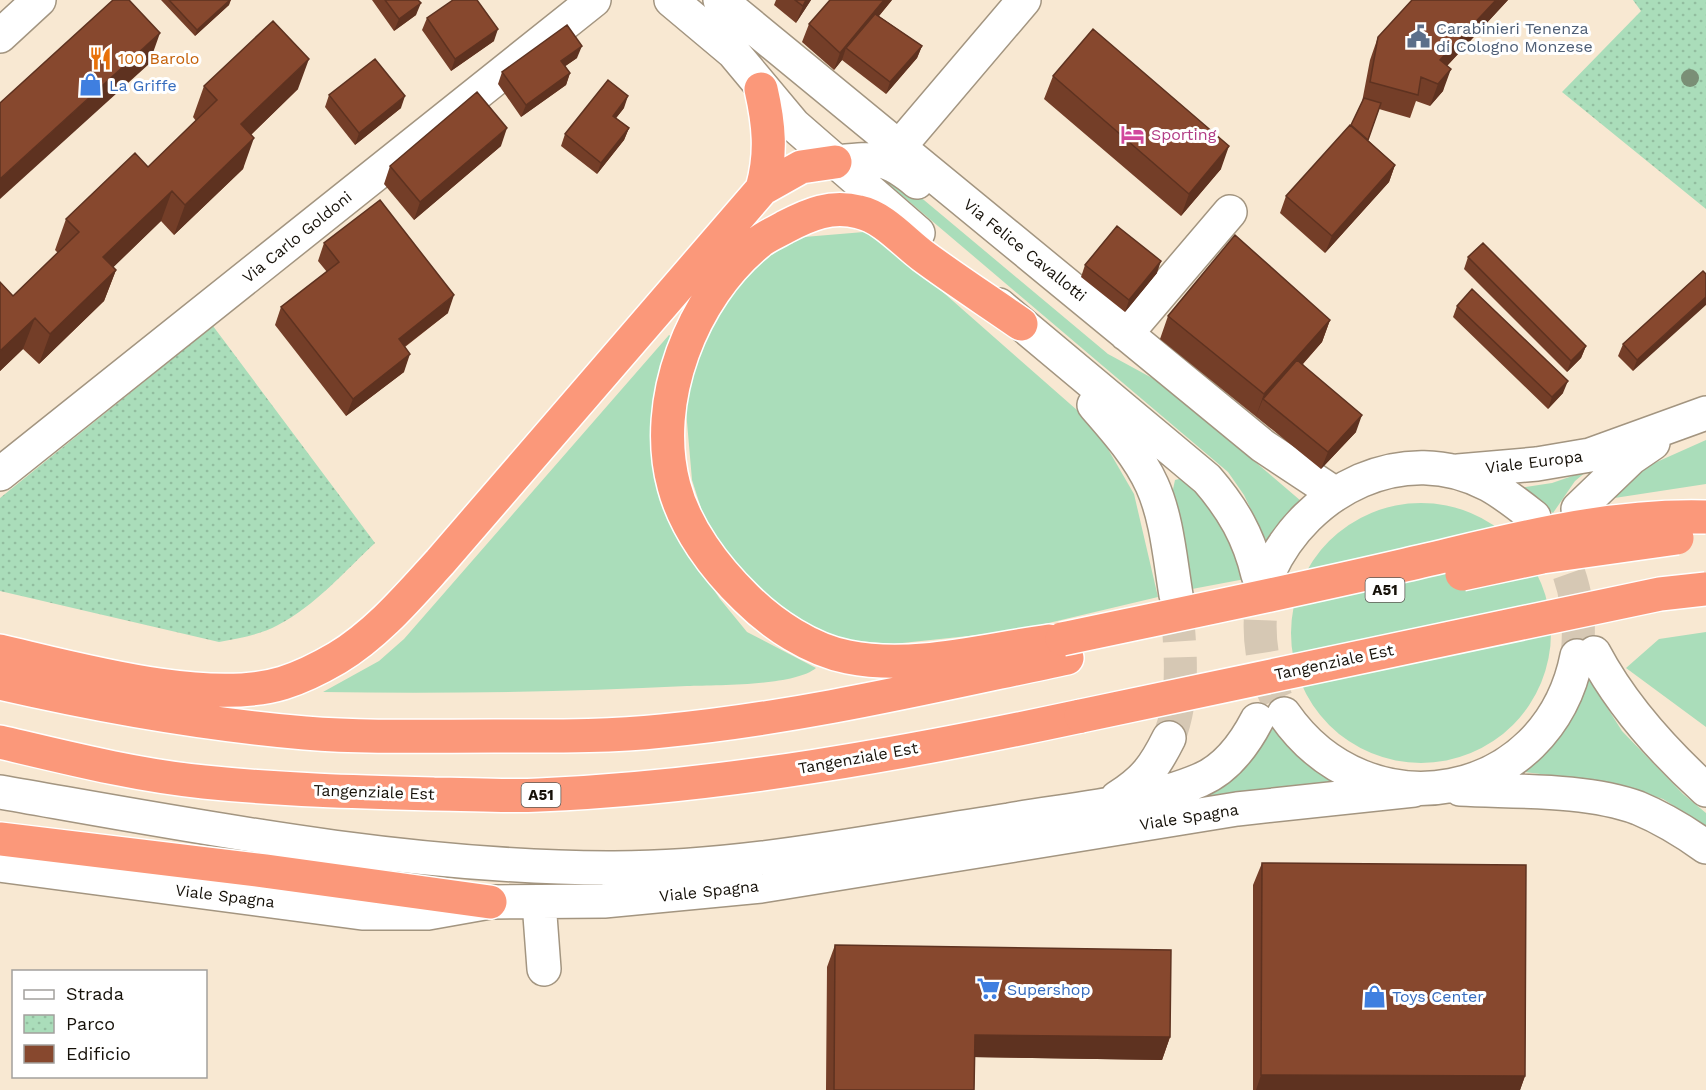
<svg xmlns="http://www.w3.org/2000/svg" width="1706" height="1090" viewBox="0 0 1706 1090" font-family="'Work Sans',sans-serif">
  <defs>
    <pattern id="park-dots" width="8" height="8" patternUnits="userSpaceOnUse" patternTransform="scale(1.5)"><rect width="8" height="8" fill="#aaddba"/><path d="M2 2h.1M6 6h.1" fill="none" stroke="#92bd9f" stroke-width="1.8" stroke-linecap="round"/></pattern>
  </defs>
  <rect width="100%" height="100%" fill="#f8e8d2"/>
  <path fill="#aaddba" d="M879 176 912 190 1108 354 1165 385 1308 507 1271 551 1244 495 1228 472Z
    M864 232 886 242 1094 425 1134 494 1158 597 1015 631 893 644 832 639 780 612 710 536 692 480 685 399 706 333 742 274 774 247 804 237Z
    M669 335 677 340 671 353 693 559 720 599 747 632 816 668C795 686 716 685 687 686 566 692 445 694 323 692L379 661 404 639Z
    M1706 440V484L1595 501 1641 469Z
    M1587 471 1575 481 1553 513 1519 488 1552 483Z
    M1183 478C1217 503 1231 541 1245 579L1192 589 1172 494 1175 480Z
    M1291 633a130 130 0 1 1 260 0a130 130 0 1 1-260 0Z
    M1706 632V727L1626 668 1659 639Z
    M1584 671 1622 731 1683 794 1706 813V826L1663 799 1613 783 1515 771Z
    M1276 723 1345 786 1188 798C1236 785 1252 764 1276 723Z"/>
  <path fill="url(#park-dots)" d="M1633 0H1706V209L1562 92 1641 11Z
    M213 326 375 543C345 571 315 606 278 625 260 635 239 638 219 642L0 591V498Z"/>
  <g fill="none" stroke-linecap="round" stroke-linejoin="round">
    <path stroke="#d6c8b4" stroke-width="33" stroke-dasharray="33 16" stroke-linecap="butt" d="M1545 531C1574 566 1582 612 1577 656
      M1269 572C1253 622 1259 669 1284 714
      M1169 738C1187 691 1179 643 1176 595"/>
    <defs>
      <path id="minor" d="M671 0 733 52 794 125 918 233
        M720 0 1263 446 1334 493
        M0 36 39 0
        M899 147 1024 0
        M835 162C875 158 886 156 917 182
        M999 305 1207 479C1233 509 1249 537 1258 575
        M1126 334 1230 212
        M1094 405C1115 429 1139 456 1152 485 1167 518 1170 559 1176 595
        M1458 471 1537 464 1590 455 1706 413
        M0 474 594 0
        M1578 509 1631 458 1653 443
        M1269 572C1306 490 1404 439 1489 485 1505 494 1519 505 1534 517
        M1594 653C1622 706 1662 750 1706 790
        M1284 714C1368 835 1548 803 1577 656
        M1460 789C1515 792 1586 789 1638 808 1662 818 1685 832 1706 847
        M0 792C201 827 403 867 608 868 742 869 876 840 1009 820 1066 810 1147 803 1200 780 1226 769 1244 745 1257 720
        M1117 798C1145 780 1154 768 1169 738
        M0 865 362 913H428L490 902 604 901 761 886 1237 809 1414 790
        M539 902 544 969"/>
      <path id="highway" d="M761 89C769 124 772 154 762 189
        M1021 324C988 301 954 279 923 256 903 241 883 217 859 212 831 205 810 214 785 227 777 232 766 236 758 243 692 297 651 401 674 486 685 528 715 568 746 598 772 624 811 650 848 657 913 670 984 650 1049 641
        M0 651C77 669 208 706 283 683 302 677 320 668 337 658 377 634 409 596 440 562L762 189 801 167 835 162
        M0 683C100 706 202 724 305 733 367 738 431 736 494 736 550 736 606 737 662 731 799 718 933 686 1067 658
        M0 742C68 758 135 775 204 782 281 790 358 792 434 794 469 794 504 797 539 795 721 787 903 754 1081 716
        M0 839 265 871 490 902"/>
    </defs>
    <use href="#minor" stroke="#a39580" stroke-width="36"/>
    <use href="#highway" stroke="#fff" stroke-width="36"/>
    <use href="#minor" stroke="#fff" stroke-width="33"/>
    <use href="#highway" stroke="#fb987a" stroke-width="33"/>
    <defs>
      <path id="highway-bridge" d="M1462 574 1542 557 1677 538
        M1062 639C1175 615 1289 592 1401 566 1502 543 1601 514 1706 517
        M1081 716 1660 594 1706 589"/>
    </defs>
    <use href="#highway-bridge" stroke="#fff" stroke-width="36" stroke-linecap="butt"/>
    <use href="#highway-bridge" stroke="#fb987a" stroke-width="33"/>
  </g>
  <circle fill="#7a8f76" cx="1690" cy="78" r="9"/>
  <path fill="#743e28" d="M161 0H231L229 5 195 36Z
    M372 0H418L416 15 394 31Z
    M776 0H811L796 23 774 5Z
    M892 0 879 16 922 46 917 58 886 94 842 60 834 70 802 42 809 24Z
    M1412 0H1508L1447 66 1443 91 1430 106 1416 101 1410 118 1379 109 1368 140 1395 165 1389 182 1325 253 1280 213 1286 196 1351 125 1362 102 1370 60 1378 37Z
    M427 18 494 41 451 71 422 30Z
    M577 58 565 66 570 73 566 85 521 117 498 84 502 72Z
    M1053 76 1221 169 1181 216 1044 99Z
    M204 86 298 89 251 135 243 169 174 235 161 221 113 267 116 270 104 301 39 364 23 349 0 371V282L13 296 58 253 55 250 66 219 148 167 196 121 193 117Z
    M329 95 401 108 355 145 325 107Z
    M624 108 616 118 629 128 624 140 597 174 561 146 565 134Z
    M501 146 414 220 384 184 390 166Z
    M324 243 448 313 405 347 404 372 346 416 275 325 281 307 327 272 318 261Z
    M1468 257 1586 346 1581 358 1567 372 1464 269Z
    M1085 265 1157 273 1125 312 1081 277Z
    M1703 271 1633 371 1618 356 1623 344Z
    M1457 306 1563 393 1548 409 1453 317Z
    M1168 316 1330 320 1322 342 1303 364 1356 432 1321 469 1160 339Z
    M1262 863 1525 1076 1520 1090H1253V885Z
    M835 945 1170 1037 1162 1060 975 1057 974 1090H826L827 967Z"/>
  <path fill="#5e3220" d="M230 0 229 5 195 36 197 30Z
    M806 0H811L796 23 803 6Z
    M884 0H892L850 51 846 48 842 60 834 70 840 53Z
    M1496 0H1508L1432 82 1440 60Z
    M421 3 416 15 394 31 399 19Z
    M498 29 494 41 451 71 455 59Z
    M160 33 149 64 0 199V179Z
    M582 46 577 58 557 72 561 61Z
    M922 46 917 58 886 94 890 82Z
    M309 59 298 89 230 155 241 124Z
    M1451 69 1443 91 1430 106 1438 84Z
    M570 73 566 85 521 117 526 105Z
    M405 96 401 108 355 145 359 133Z
    M628 96 624 108 609 127 613 116Z
    M507 128 501 146 414 220 420 202Z
    M629 128 624 140 597 174 601 163Z
    M254 138 243 169 174 235 185 205Z
    M1229 146 1221 169 1181 216 1189 194Z
    M1395 165 1389 182 1325 253 1332 236Z
    M172 191 161 221 92 288 103 257Z
    M1161 261 1157 273 1125 312 1129 300Z
    M116 270 104 301 39 364 50 334Z
    M454 295 448 313 392 356 399 339Z
    M1706 297V305L1633 371 1637 360Z
    M35 318 23 349 0 371V351Z
    M1330 320 1322 342 1268 403 1263 399 1256 416 1264 394Z
    M1586 346 1581 358 1567 372 1571 361Z
    M410 354 404 372 346 416 353 399Z
    M1568 381 1563 393 1548 409 1552 397Z
    M1362 415 1356 432 1321 469 1328 452Z
    M975 1035 1170 1037 1162 1060 967 1057Z
    M1261 1075 1525 1076 1520 1090H1256Z"/>
  <path fill="#87482e" stroke="#5e3220" stroke-width="1.5" d="M113 0H129L160 33 0 179V103Z
    M169 0H230L197 30Z
    M385 0H418L421 3 399 19Z
    M453 0H477L498 29 455 59 427 18Z
    M795 0H806L803 6Z
    M830 0H884L840 53 809 24Z
    M1412 0H1496L1440 60 1451 69 1438 84 1421 77 1418 95 1370 82 1378 37Z
    M875 14 922 46 890 82 846 48Z
    M273 21 309 59 241 124 254 138 185 205 172 191 103 257 116 270 50 334 35 318 0 351V282L13 296 79 232 66 219 135 153 148 167 217 100 204 86Z
    M567 25 582 46 561 61 570 73 526 105 502 72Z
    M1093 29 1229 146 1189 194 1053 76Z
    M375 59 405 96 359 133 329 95Z
    M608 80 628 96 613 116 629 128 601 163 565 134Z
    M477 92 507 128 420 202 390 166Z
    M1364 98 1381 103 1368 140 1351 125Z
    M1350 125 1395 165 1332 236 1286 196Z
    M380 200 454 295 399 339 410 354 353 399 281 307 339 262 324 243Z
    M1117 226 1161 261 1129 300 1085 265Z
    M1235 235 1330 320 1264 394 1168 316Z
    M1483 243 1586 346 1571 361 1468 257Z
    M1703 271 1706 274V297L1637 360 1623 344Z
    M1472 289 1568 381 1552 397 1457 306Z
    M1297 360 1362 415 1328 452 1263 399Z
    M1262 863 1526 865 1525 1076 1261 1075Z
    M835 945 1171 950 1170 1037 975 1035 974 1090H834Z"/>
  <defs>
    <symbol id="civic-bare" viewBox="-9 -9 18 18"><path d="M-.6-6.5H3V-4.5H.6V-3L4-1V1h2V6H-6V1h2V-1L-.6-3ZM-1.2 2.5V6h2.4V2.5Z" fill="#5c6f8a" stroke="#fff" stroke-width="2.5" paint-order="stroke"/></symbol>
    <symbol id="restaurant-bare" viewBox="-9 -9 18 18"><path d="M-5-6h1v4h1v-4h1v4h1v-4h1v5L-1.5 .5V6h-2V.5L-5-1ZM5-6V6H3V1.5H1.5Q1.5-4 5-6Z" fill="#e8710a" stroke="#fff" stroke-width="2.5" paint-order="stroke"/></symbol>
    <symbol id="shop-bare" viewBox="-9 -9 18 18"><path d="M-5-2.5h2.3a2.7 3.5 0 0 1 5.4 0H5L5.5 6h-11ZM-1.5-2.5h3a1.5 2.3 0 0 0-3 0Z" fill="#3f7fe0" stroke="#fff" stroke-width="2.5" paint-order="stroke"/></symbol>
    <symbol id="hotel-bare" viewBox="-9 -9 18 18"><path d="M-6-4.5h1.5V1H6V5H4.5V3h-9V5H-6ZM-4 0a1.8 1.8 0 1 1 3.6 0ZM.5 0V-2.5h3Q6-2.5 6 0Z" fill="#d1479c" stroke="#fff" stroke-width="2.5" paint-order="stroke"/></symbol>
    <symbol id="supermarket-bare" viewBox="-9 -9 18 18"><path d="M-6-5.5h2.5l.6 2H6L4.5 2H-2.5L-4.4-4H-6ZM-1.5 3.2a1.3 1.3 0 1 0 .1 0ZM3 3.2a1.3 1.3 0 1 0 .1 0Z" fill="#3f7fe0" stroke="#fff" stroke-width="2.5" paint-order="stroke"/></symbol>
  </defs>
  <g fill-rule="evenodd">
    <use href="#civic-bare" x="1402" y="20" width="33" height="33"/>
    <use href="#restaurant-bare" x="84" y="42" width="33" height="33"/>
    <use href="#shop-bare" x="74" y="68" width="33" height="33"/>
    <use href="#hotel-bare" x="1116" y="118" width="33" height="33"/>
    <use href="#supermarket-bare" x="972" y="972" width="33" height="33"/>
    <use href="#shop-bare" x="1358" y="980" width="33" height="33"/>
  </g>
  <g text-anchor="middle" dominant-baseline="central" stroke-width="6" stroke-linejoin="round" paint-order="stroke">
    <g fill="#fff" stroke="#5c5853" stroke-width="1.5">
      <rect x="1365.5" y="578" width="39" height="24" rx="4.5"/>
      <rect x="521.5" y="783" width="39" height="24" rx="4.5"/>
    </g>
    <g font-size="15" font-weight="bold" fill="#161109">
      <text x="1385" y="590">A51</text>
      <text x="541" y="795">A51</text>
    </g>
    <g font-size="16" fill="#4e5e75" stroke="#fff" text-anchor="start">
      <text x="1436" y="28">Carabinieri Tenenza<tspan x="1436" dy="18">di Cologno Monzese</tspan></text>
    </g>
    <g font-size="16" fill="#c56008" stroke="#fff" text-anchor="start">
      <text x="118" y="58">100 Barolo</text>
    </g>
    <g font-size="16" fill="#366cbe" stroke="#fff" text-anchor="start">
      <text x="109" y="85">La Griffe</text>
      <text x="1007" y="989">Supershop</text>
      <text x="1392" y="996">Toys Center</text>
    </g>
    <g font-size="16" fill="#b23c85" stroke="#fff" text-anchor="start">
      <text x="1151" y="134">Sporting</text>
    </g>
    <g font-size="16" fill="#161109" stroke="#fff">
      <text transform="translate(297 237) rotate(-39)">Via Carlo Goldoni</text>
      <text transform="translate(1025 250) rotate(39)">Via Felice Cavallotti</text>
      <text transform="translate(1534 462) rotate(-7)">Viale Europa</text>
      <text transform="translate(1334 662) rotate(-12)">Tangenziale Est</text>
      <text transform="translate(858 758) rotate(-10)">Tangenziale Est</text>
      <text transform="translate(374 792) rotate(2)">Tangenziale Est</text>
      <text transform="translate(1189 817) rotate(-9)">Viale Spagna</text>
      <text transform="translate(709 891) rotate(-6)">Viale Spagna</text>
      <text transform="translate(225 896) rotate(7)">Viale Spagna</text>
    </g>
  </g>
  <rect x="12" y="970" width="195" height="108" fill="#ffffff" stroke="#a2a09d" stroke-width="1.5"/>
  <rect x="24" y="990" width="30" height="9" fill="#ffffff" stroke="#a2a09d" stroke-width="1.5"/>
  <text x="66" y="1000" font-size="18" fill="#161109">Strada</text>
  <rect x="24" y="1015" width="30" height="18" fill="url(#park-dots)" stroke="#a2a09d" stroke-width="1.5"/>
  <text x="66" y="1030" font-size="18" fill="#161109">Parco</text>
  <rect x="24" y="1045" width="30" height="18" fill="#87482e" stroke="#a2a09d" stroke-width="1.5"/>
  <text x="66" y="1060" font-size="18" fill="#161109">Edificio</text>
</svg>
